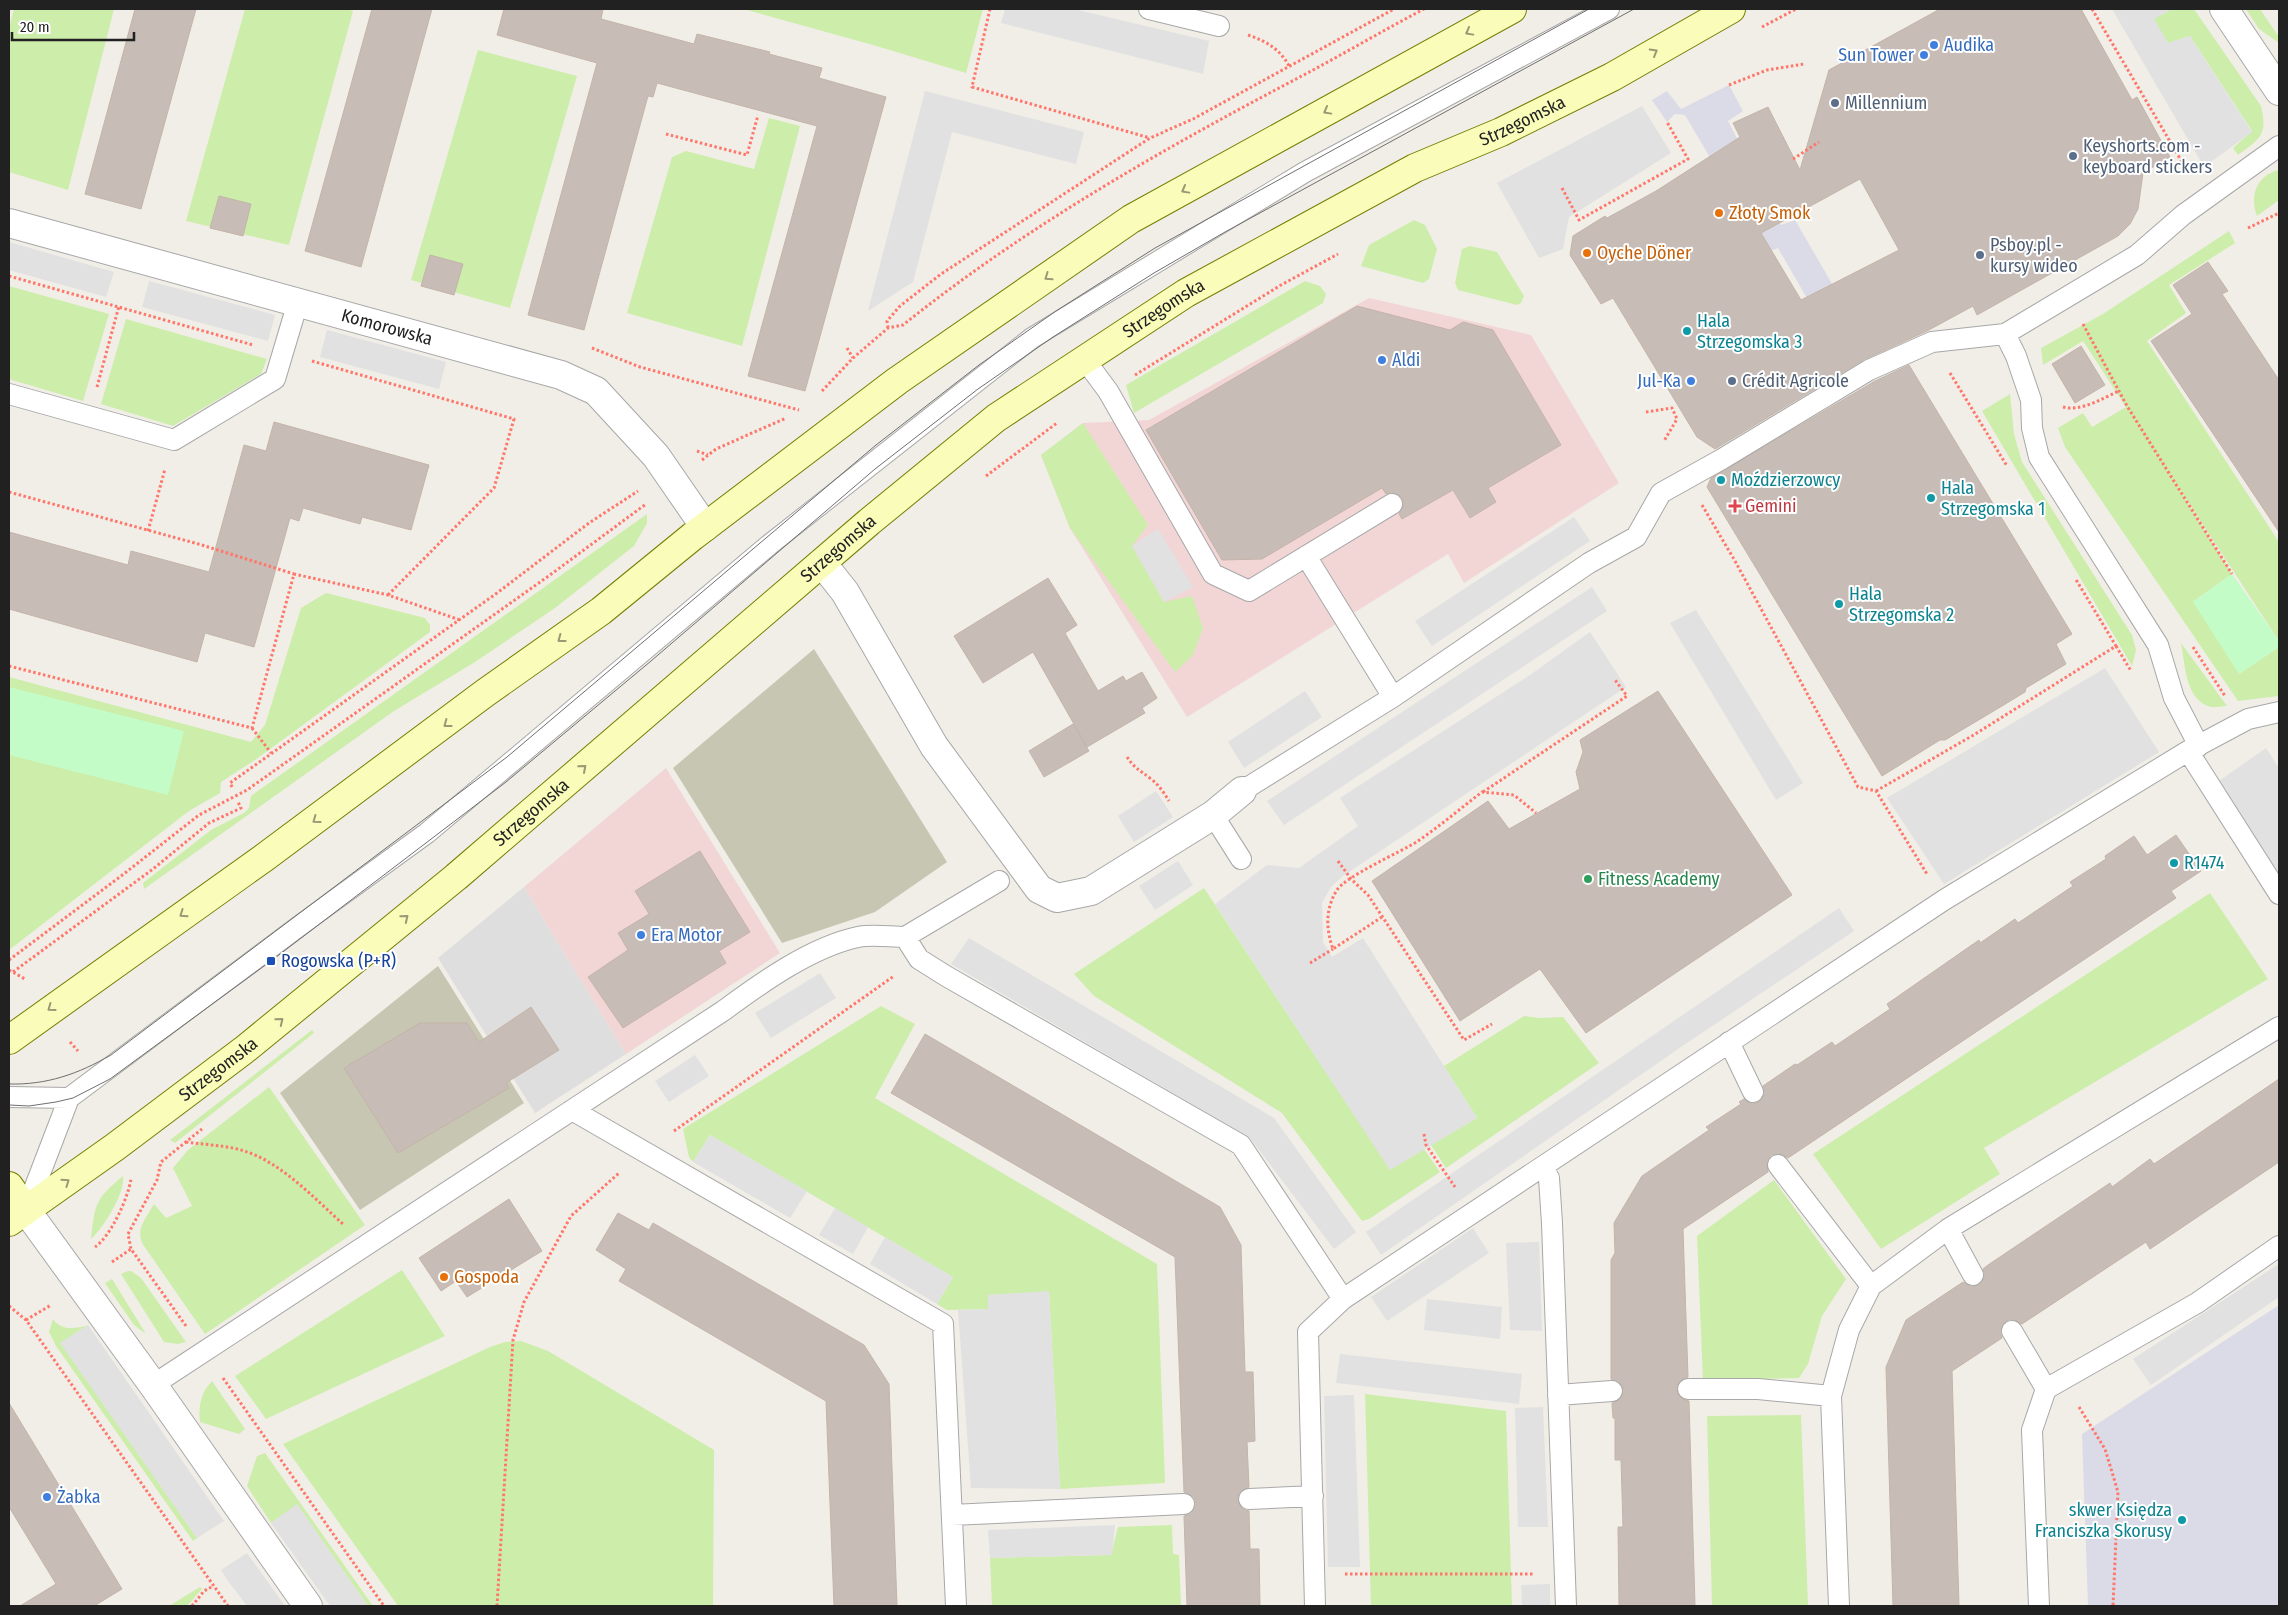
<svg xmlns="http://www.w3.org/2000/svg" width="2288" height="1615" viewBox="0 0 2288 1615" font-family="'Fira Sans Condensed',sans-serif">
  <rect width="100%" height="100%" fill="#f1eee7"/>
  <path fill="#dfdede" d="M524 887 626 1054 535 1113 438 958Z"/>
  <path fill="#f2d6d6" d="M1369 298 1531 335 1619 483 1464 583 1448 554 1187 717 1070 528 1041 455 1083 423 1149 420Z
    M666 768 780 953 626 1054 524 887Z"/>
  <path fill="#c7c6b2" d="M814 649 947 862 875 912 782 943 673 768Z
    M438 966 524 1103 360 1210 280 1093Z"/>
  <path fill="#cdedab" d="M14 9H114L68 190 9 172V28Z
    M245 9H345L353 11 289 245 186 221Z
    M743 9H983L966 73 873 45Z
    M2172 9H2194L2261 106C2268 135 2260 139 2238 155L2233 148 2252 131 2190 36 2168 43 2153 19Z
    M2246 9H2260L2279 37V43L2259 29Z
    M478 50 577 76 510 308 411 280Z
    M769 118 800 126 742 346 627 313 672 157 686 151 754 169Z
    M2279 170V200L2257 216C2249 196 2257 175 2279 170Z
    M1414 220 1425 225 1437 249 1429 279 1423 283 1361 266 1369 245Z
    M2229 231 2235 243 2169 285 2186 313 2147 341 2279 542V641L2164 465 2232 574 2194 601 2239 674 2279 647V696L2238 701 2065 447 2058 428 2083 413 2092 427 2126 407 2083 341 2043 365 2041 348 2103 314Z
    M1470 246 1497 252 1524 296 1521 303 1517 305 1458 290 1455 283 1462 249Z
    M1305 281 1320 286 1326 294 1323 303 1134 413 1126 385Z
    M9 286 109 314 83 401 9 379Z
    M126 319 267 359 261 374 173 426 101 404Z
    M2010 394 2014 434 2022 462 2132 635 2136 650 2132 666 1982 411Z
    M1083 423 1148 525 1132 546 1164 602 1192 596 1203 628 1193 655 1175 672 1070 528 1041 455Z
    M647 514V523L634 546 555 608 475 662 394 711 144 889 143 883 211 830 244 813 249 808 251 796Z
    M326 593 425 618 430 625V632L255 760 221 782 220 793 189 811 9 950V677L251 742 265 725 301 608Z
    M2181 643 2227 706C2222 706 2215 708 2211 707 2185 701 2185 663 2181 643Z
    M1204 888 1390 1169 1424 1149 1440 1172 1369 1219 1362 1221 1282 1113 1094 996 1074 974Z
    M2210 893 2268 979 1984 1148 2000 1174 1881 1249 1813 1154Z
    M881 1006 915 1024 875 1098 1157 1264 1165 1483 1060 1489 1049 1292 989 1295 988 1309 947 1310 937 1304 953 1277 710 1135 693 1162 689 1157 683 1129Z
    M1524 1016 1539 1018 1563 1017 1599 1063 1446 1168 1431 1145 1477 1118 1444 1066Z
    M312 1030 314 1033 175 1143 170 1140Z
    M269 1087 365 1225 205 1334 144 1246C134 1231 146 1218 154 1204L166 1218 192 1206 173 1168 188 1150Z
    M123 1176C126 1192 103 1229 91 1239 95 1204 95 1199 123 1176Z
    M1774 1180 1846 1279 1822 1316 1808 1364 1799 1378 1703 1380 1697 1236Z
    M402 1270 445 1336 266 1419 235 1376Z
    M128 1271H131L141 1278 186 1342 178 1344 164 1342 121 1274Z
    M112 1279 146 1334 134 1325 105 1283Z
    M53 1319C61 1331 75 1329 88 1325L61 1343 197 1538 193 1541 56 1346 49 1332Z
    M521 1341 548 1351 714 1450 713 1606H398L283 1444 490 1347 505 1342Z
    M212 1381 245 1429 239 1434 200 1422C198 1407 201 1392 212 1381Z
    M1365 1394 1506 1411 1512 1606H1371Z
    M1801 1415 1808 1606H1712L1707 1416Z
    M265 1453 373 1606H368L297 1505 271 1523 247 1486 257 1456Z
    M1172 1525 1173 1554 1179 1555 1181 1606H992L990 1558 1111 1555 1118 1527Z
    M200 1587 202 1589 187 1606H169Z"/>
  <path fill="#c3fcc7" d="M2232 574 2279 641V647L2239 674 2193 602Z
    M9 687 184 731 168 795 9 755Z"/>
  <path fill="#e1e1e1" d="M1005 9H1074L1209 41 1203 74 1001 23Z
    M2112 9H2172L2154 19 2168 43 2190 36 2252 132 2204 167Z
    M925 91 1084 132 1076 164 952 132 913 282 868 311Z
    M1642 106 1671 153 1569 217 1563 249 1539 258 1497 183Z
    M9 242 114 272 106 297 9 270Z
    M149 281 275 315 268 341 142 307Z
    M327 330 446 362 439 389 320 357Z
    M1574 517 1590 541 1432 646 1415 621Z
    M1158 529 1193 587 1164 602 1132 546Z
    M1592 587 1607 611 1284 825 1267 801Z
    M1696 610 1803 783 1776 800 1670 623Z
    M1590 632 1626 687 1343 876 1331 887 1322 903 1323 942 1332 957 1363 938 1477 1118 1390 1170 1215 904 1267 865 1299 868 1358 826 1340 798 1530 675Z
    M2105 668 2159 752 1944 884 1887 798Z
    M1305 691 1322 717 1244 768 1228 742Z
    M2266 748 2279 768V877L2216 783Z
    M1156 791 1173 817 1134 842 1118 816Z
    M1178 861 1193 885 1155 910 1139 886Z
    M1839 908 1854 931 1681 1047 1381 1255 1366 1232Z
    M969 938 1274 1118 1356 1232 1334 1249 1250 1138 951 964Z
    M820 973 836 998 771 1038 755 1013Z
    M695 1055 709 1076 669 1102 655 1081Z
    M710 1135 807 1191 790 1218 693 1162Z
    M835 1208 868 1227 853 1254 819 1235Z
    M1473 1228 1489 1253 1387 1321 1371 1297Z
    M885 1237 953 1277 937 1304 870 1264Z
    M1539 1242 1542 1331 1510 1330 1506 1243Z
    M2279 1264V1297L2151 1385 2133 1359Z
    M1049 1291 1060 1489 971 1488 958 1310 988 1309V1295Z
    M1427 1299 1502 1307 1500 1339 1424 1330Z
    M88 1325 224 1521 197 1538 60 1343Z
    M1340 1354 1522 1374 1519 1404 1336 1383Z
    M1354 1395 1360 1567H1328L1324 1396Z
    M1543 1407 1548 1527H1518L1515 1408Z
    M297 1504 368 1606H330L271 1523Z
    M1115 1525 1112 1555 990 1558 988 1530Z
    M247 1553 285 1606H247L228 1581 221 1570Z
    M1550 1584V1606H1522L1521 1585Z"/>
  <path fill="#dbdbe7" d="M1729 85 1743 111 1728 121 1755 173 1762 192 1781 225 1795 220 1867 344 1842 359 1778 248 1766 253 1685 115 1675 114 1667 122 1652 100 1667 91 1681 109Z
    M2279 1305V1606H2088L2082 1434Z"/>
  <path fill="#c7bdb6" stroke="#c4b4a8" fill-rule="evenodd" d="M135 9H196L141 209 85 194Z
    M372 9H432L361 267 305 251Z
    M504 9H603L601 19 694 44 697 34 770 52 769 54 822 68 819 78 886 97 805 391 748 376 817 126 657 83 653 97 648 96 584 330 528 315 597 63 497 35Z
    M1940 9H2081L2132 100 2137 97 2170 157 2143 173 2138 209 2130 224 2118 236 1977 315 1973 306 1927 331 1863 360 1715 449 1697 437 1613 298 1601 304 1570 255 1573 236 1605 216 1607 218 1656 191 1740 137 1733 123 1768 107 1800 170 1829 70ZM1860 179 1899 250 1801 300 1761 233Z
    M219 196 251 204 243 236 210 228Z
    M430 255 463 264 454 295 421 286Z
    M2208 262 2228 291 2222 294 2279 380V532L2151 341 2192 314 2173 285Z
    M1357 306 1450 330 1463 322 1493 330 1561 445 1488 488 1496 502 1470 518 1453 490 1402 519 1399 514 1404 504 1402 497 1392 492 1386 494 1382 488 1262 559 1222 560 1146 430Z
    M2081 346 2105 385 2075 403 2052 364Z
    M1909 365 2072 634 2056 644 2066 664 2026 688 2025 692 2002 706 1945 740H1940L1882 776 1707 487 1711 478 1875 381Z
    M274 422 429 465 411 530 362 517 360 524 303 508 299 521 290 518 254 647 205 633 197 662 9 609V532L128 565 131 551 209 572 244 445 266 451Z
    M1048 578 1077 625 1065 633 1098 691 1123 676 1126 681 1142 672 1157 698 1142 708 1145 713 1087 747 1033 652 983 683 954 636Z
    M1658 691 1792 895 1586 1033 1540 969 1460 1021 1372 881 1488 801 1509 829 1580 789 1576 772 1583 752 1580 740Z
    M1073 724 1089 751 1044 777 1029 751Z
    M2176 835 2201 871 2171 891 2176 898 1788 1158 1782 1154 1771 1155 1767 1161 1768 1172 1683 1229 1688 1377 1678 1383 1676 1389 1682 1399 1689 1401 1695 1606H1619L1618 1527H1623L1621 1460H1615V1418H1613L1612 1403 1619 1400 1624 1391 1621 1384 1611 1379V1260L1615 1253 1614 1223 1642 1176 1709 1130 1706 1127 1741 1104 1739 1102 1744 1099 1752 1104 1759 1102 1765 1093 1763 1086 1795 1064 1797 1065 1832 1042 1835 1046 1890 1009 1887 1004 1979 940 1980 943 2015 919 2018 923 2073 886 2070 882 2106 859 2105 856 2134 836 2147 855Z
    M700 851 750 932 719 951 726 963 623 1028 588 977 628 950 618 933 649 914 635 891Z
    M531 1007 559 1050 506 1083 509 1088 398 1153 344 1068 420 1023H467L479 1042Z
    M925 1034 1220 1207 1241 1245 1245 1372H1253L1255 1441 1247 1442 1249 1487 1239 1493 1237 1500 1243 1509 1249 1511 1250 1549H1259L1260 1606H1187L1184 1516 1191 1514 1196 1504 1194 1497 1184 1492 1175 1257 891 1093Z
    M2279 1079V1162L2150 1249 2146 1242 2022 1324 2012 1319 2006 1321 2000 1331 2002 1338 1952 1371 1959 1606H1893L1886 1367 1906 1320 1963 1282 1972 1287 1979 1285 1985 1276 1983 1269 1988 1265 2110 1183 2112 1187 2150 1159 2154 1164Z
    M509 1199 542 1251 467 1297 456 1281 441 1291 419 1258Z
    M618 1213 649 1230 653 1223 864 1345 889 1384 897 1606H834L826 1401 619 1281 626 1269 596 1250Z
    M9 1403 122 1589 94 1606H20L56 1584 9 1507Z"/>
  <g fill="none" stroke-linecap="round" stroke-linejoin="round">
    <defs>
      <path id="lane" d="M1149 9 1219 26
        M2005 334 2016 356 2031 400 2032 428 2039 457 2158 645 2174 698 2199 746
        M1085 360 1108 391 1213 574 1249 591 1392 504
        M9 394 174 440 275 379 298 302
        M1306 556 1393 697
        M2188 751 2279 894
        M1242 791 1393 697 1589 563 1636 537 1661 493 1722 459 1869 370 1932 342 2005 334 2137 255 2183 215 2279 146
        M1213 815 1241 859
        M905 937 999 881
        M1729 1042 1753 1092
        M9 1097 69 1098
        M572 1110 943 1324 956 1606
        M1778 1165 1871 1286
        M1542 1168 1549 1178 1552 1223 1566 1606
        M26 1210 69 1098 295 929 427 833 769 545 1032 338 1305 172 1609 9
        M1948 1229 1973 1275
        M2012 1331 2046 1389
        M153 1385 723 1011C761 983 811 947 858 937 873 934 890 937 905 937L919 959 946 976 1241 1145 1343 1299
        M1688 1389H1758L1831 1396
        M1558 1395 1612 1391
        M1249 1499 1313 1496
        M952 1515 1184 1504
        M1315 1606 1308 1332 1343 1299 1944 900 2188 751 2248 719 2279 712
        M1839 1606 1831 1396 1849 1330 1871 1286 1948 1229 2279 1027
        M2039 1606 2032 1430 2046 1389 2197 1303 2279 1246"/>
      <g id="street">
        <path d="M2224 9 2279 91"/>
        <path id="s1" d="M9 223 561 375 596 391 656 456 705 527"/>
        <path d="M822 563 845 592 934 746 1039 889 1057 898 1091 891 1213 815 1242 791"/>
        <path d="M26 1210 153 1385 308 1606"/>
      </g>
      <g id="secondary">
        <path d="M9 1040 265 857 485 693 601 611 693 536 897 381 1131 219 1512 9"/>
        <path d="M9 1186 26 1210"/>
        <path id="s2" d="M9 1222 115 1147 244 1050 456 877 869 522 996 418 1186 293 1415 168 1501 132 1612 77 1731 9"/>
      </g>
    </defs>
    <use href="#lane" stroke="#a8a8a8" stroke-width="22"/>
    <use href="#street" stroke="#a8a8a8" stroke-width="30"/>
    <use href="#secondary" stroke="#747f00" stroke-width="30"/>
    <path stroke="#ff766a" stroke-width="3" stroke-dasharray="2.5 2.5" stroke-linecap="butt" d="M990 9 972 87 1150 138
      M2092 9 2188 172
      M1762 27 1796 9
      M1248 35C1266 41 1280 49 1289 66
      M1729 85 1767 70 1804 64
      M666 134 747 155 758 115
      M1793 159 1819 142
      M1562 188 1579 220 1688 159 1667 122
      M2248 228 2279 213
      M9 276 253 345
      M2083 324 2127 406 2232 574
      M888 328 887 321 900 306 941 274 1150 138 1193 119 1394 9
      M592 348 640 367 799 410
      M847 348 853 358
      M312 361 514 419 494 488 388 595
      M1950 373 2007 466
      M1135 375 1281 285 1338 254
      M97 387 119 306
      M822 391 853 358 888 328 903 325C1024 228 1161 150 1298 78 1340 56 1382 31 1424 9
      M2063 407C2081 412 2103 398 2119 391
      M1646 412 1672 408 1677 419 1664 441
      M697 451 708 455
      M702 460 716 449 786 418
      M986 476 1057 423
      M9 492 202 545 294 574
      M1702 505 1735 561 1858 787 1876 791 1927 874
      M148 531 165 469
      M2116 646 2131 671
      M2193 647 2225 696
      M9 666 252 728 294 574 388 595 460 620
      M252 728 271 753
      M1127 757C1135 769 1140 770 1151 779 1159 785 1164 793 1169 801
      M232 787 230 783 497 593 589 523 638 491
      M1876 791 1972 736 2116 646 2075 578
      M1483 792 1627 696 1615 680
      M1338 861 1351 879 1368 895 1464 1040 1492 1024
      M1382 917 1333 949C1326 929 1325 909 1337 890 1346 876 1401 852 1418 841 1440 826 1461 808 1482 792L1514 795 1536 813
      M9 960 125 873 199 815 247 790 550 575 646 504
      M1310 963 1333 949
      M9 970 25 979
      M13 972 153 869 209 823 241 808 238 802
      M70 1042 78 1051
      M674 1131 894 976
      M1424 1134 1426 1145 1455 1187
      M186 1142C205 1145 226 1145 244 1151 281 1162 315 1199 343 1224
      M95 1247C111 1236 128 1198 131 1179
      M112 1262 131 1249
      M9 1306 26 1320 228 1606
      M26 1320 51 1305
      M186 1326 131 1249 128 1234 157 1180 161 1162 202 1129
      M223 1378 384 1606
      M2079 1407 2105 1449 2118 1492 2113 1606
      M1345 1574H1534
      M192 1606 204 1591 213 1586
      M497 1606 513 1340 524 1302 571 1216 619 1173"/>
    <use href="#lane" stroke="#fff" stroke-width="20"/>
    <use href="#street" stroke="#fff" stroke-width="28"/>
    <use href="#secondary" stroke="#fafcba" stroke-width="28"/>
    <path stroke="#6f6f6f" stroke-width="1" d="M9 1084C47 1085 78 1074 111 1055L507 757 876 445 979 365 1056 311 1155 248 1589 9
      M9 1105 29 1106 56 1102 73 1098 110 1079 271 961 506 782 651 661 875 469 978 389 1053 337 1154 273 1225 232 1634 9"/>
  </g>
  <defs><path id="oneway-chevron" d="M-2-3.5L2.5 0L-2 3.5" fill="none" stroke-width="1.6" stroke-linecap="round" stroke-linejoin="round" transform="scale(1.25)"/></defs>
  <g stroke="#989975">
    <use href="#oneway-chevron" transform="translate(1469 32) rotate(151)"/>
    <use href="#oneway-chevron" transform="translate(1654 52) rotate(-30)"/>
    <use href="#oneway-chevron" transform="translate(1327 111) rotate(151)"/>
    <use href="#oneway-chevron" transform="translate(1185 190) rotate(151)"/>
    <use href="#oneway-chevron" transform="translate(1048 277) rotate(145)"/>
    <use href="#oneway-chevron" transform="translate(561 639) rotate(143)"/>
    <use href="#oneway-chevron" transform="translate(447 724) rotate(143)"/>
    <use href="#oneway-chevron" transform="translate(583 768) rotate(-41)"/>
    <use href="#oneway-chevron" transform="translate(316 820) rotate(144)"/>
    <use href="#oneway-chevron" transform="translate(183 914) rotate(145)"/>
    <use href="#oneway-chevron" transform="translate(405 918) rotate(-39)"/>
    <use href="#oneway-chevron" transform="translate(51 1008) rotate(144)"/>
    <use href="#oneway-chevron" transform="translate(280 1021) rotate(-39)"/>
    <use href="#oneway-chevron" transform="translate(66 1182) rotate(-35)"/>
  </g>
  <g fill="#3f7fe0" stroke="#fff" stroke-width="2">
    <circle cx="1934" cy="45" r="5"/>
    <circle cx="1924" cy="55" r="5"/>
    <circle cx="1382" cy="360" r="5"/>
    <circle cx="1691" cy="381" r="5"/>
    <circle cx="641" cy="935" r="5"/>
    <circle cx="47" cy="1497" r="5"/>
  </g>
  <g fill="#5c6f8a" stroke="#fff" stroke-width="2">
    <circle cx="1835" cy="103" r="5"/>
    <circle cx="2073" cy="156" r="5"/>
    <circle cx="1980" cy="255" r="5"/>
    <circle cx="1732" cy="381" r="5"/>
  </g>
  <g fill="#e8710a" stroke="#fff" stroke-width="2">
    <circle cx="1719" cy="213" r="5"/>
    <circle cx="1587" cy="253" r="5"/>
    <circle cx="444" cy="1277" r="5"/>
  </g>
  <g fill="#0f9aa8" stroke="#fff" stroke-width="2">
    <circle cx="1687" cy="331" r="5"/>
    <circle cx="1721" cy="480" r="5"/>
    <circle cx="1931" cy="498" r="5"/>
    <circle cx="1839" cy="604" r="5"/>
    <circle cx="2174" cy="863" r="5"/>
    <circle cx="2182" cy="1520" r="5"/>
  </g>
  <path fill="#e0444e" stroke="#fff" stroke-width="2" d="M1732.5 498.5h5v5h5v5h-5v5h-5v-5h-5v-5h5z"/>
  <circle fill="#2e9e5b" stroke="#fff" stroke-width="2" cx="1588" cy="879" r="5"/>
  <rect fill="#1a4fb4" stroke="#fff" stroke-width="2" x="266" y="956" width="10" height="10" rx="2.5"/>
  <g text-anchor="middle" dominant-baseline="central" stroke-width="4" stroke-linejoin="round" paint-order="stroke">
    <g font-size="18" fill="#366cbe" stroke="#fff" text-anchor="start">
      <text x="1944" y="45">Audika</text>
      <text x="1914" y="55" text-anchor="end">Sun Tower</text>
      <text x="1392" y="360">Aldi</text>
      <text x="1681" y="381" text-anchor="end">Jul-Ka</text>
      <text x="651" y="935">Era Motor</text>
      <text x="57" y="1497">Żabka</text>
    </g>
    <g font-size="18" fill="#4e5e75" stroke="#fff" text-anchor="start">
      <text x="1845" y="103">Millennium</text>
      <text x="2083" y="146">Keyshorts.com -<tspan x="2083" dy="21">keyboard stickers</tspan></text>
      <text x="1990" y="245">Psboy.pl -<tspan x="1990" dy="21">kursy wideo</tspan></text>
      <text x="1742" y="381">Crédit Agricole</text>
    </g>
    <g font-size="18" fill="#212121" stroke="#fff">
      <text stroke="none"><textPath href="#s2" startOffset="1879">Strzegomska</textPath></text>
      <text stroke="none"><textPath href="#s2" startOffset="1474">Strzegomska</textPath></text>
      <text stroke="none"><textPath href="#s1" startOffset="392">Komorowska</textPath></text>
      <text stroke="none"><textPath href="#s2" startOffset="1069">Strzegomska</textPath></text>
      <text stroke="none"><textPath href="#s2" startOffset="664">Strzegomska</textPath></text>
      <text stroke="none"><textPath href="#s2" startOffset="259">Strzegomska</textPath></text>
    </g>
    <g font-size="18" fill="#c56008" stroke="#fff" text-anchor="start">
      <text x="1729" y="213">Złoty Smok</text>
      <text x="1597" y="253">Oyche Döner</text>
      <text x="454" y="1277">Gospoda</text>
    </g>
    <g font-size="18" fill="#0d838f" stroke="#fff" text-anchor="start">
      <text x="1697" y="321">Hala<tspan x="1697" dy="21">Strzegomska 3</tspan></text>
      <text x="1731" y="480">Moździerzowcy</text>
      <text x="1941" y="488">Hala<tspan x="1941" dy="21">Strzegomska 1</tspan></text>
      <text x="1849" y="594">Hala<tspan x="1849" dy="21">Strzegomska 2</tspan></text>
      <text x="2184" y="863">R1474</text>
      <text x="2172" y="1510" text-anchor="end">skwer Księdza<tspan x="2172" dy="21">Franciszka Skorusy</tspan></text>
    </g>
    <g font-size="18" fill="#be3a42" stroke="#fff" text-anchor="start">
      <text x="1745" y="506">Gemini</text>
    </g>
    <g font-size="18" fill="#27864d" stroke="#fff" text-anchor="start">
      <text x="1598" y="879">Fitness Academy</text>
    </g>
    <g font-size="18" fill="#164399" stroke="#fff" text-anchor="start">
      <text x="281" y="961">Rogowska (P+R)</text>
    </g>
  </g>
  <rect width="2288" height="1615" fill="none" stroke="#212121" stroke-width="20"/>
  <path d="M12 32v8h122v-8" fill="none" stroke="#212121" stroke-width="2.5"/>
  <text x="20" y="32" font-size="15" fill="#212121" stroke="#ffffff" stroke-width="4" paint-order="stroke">20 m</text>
</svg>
